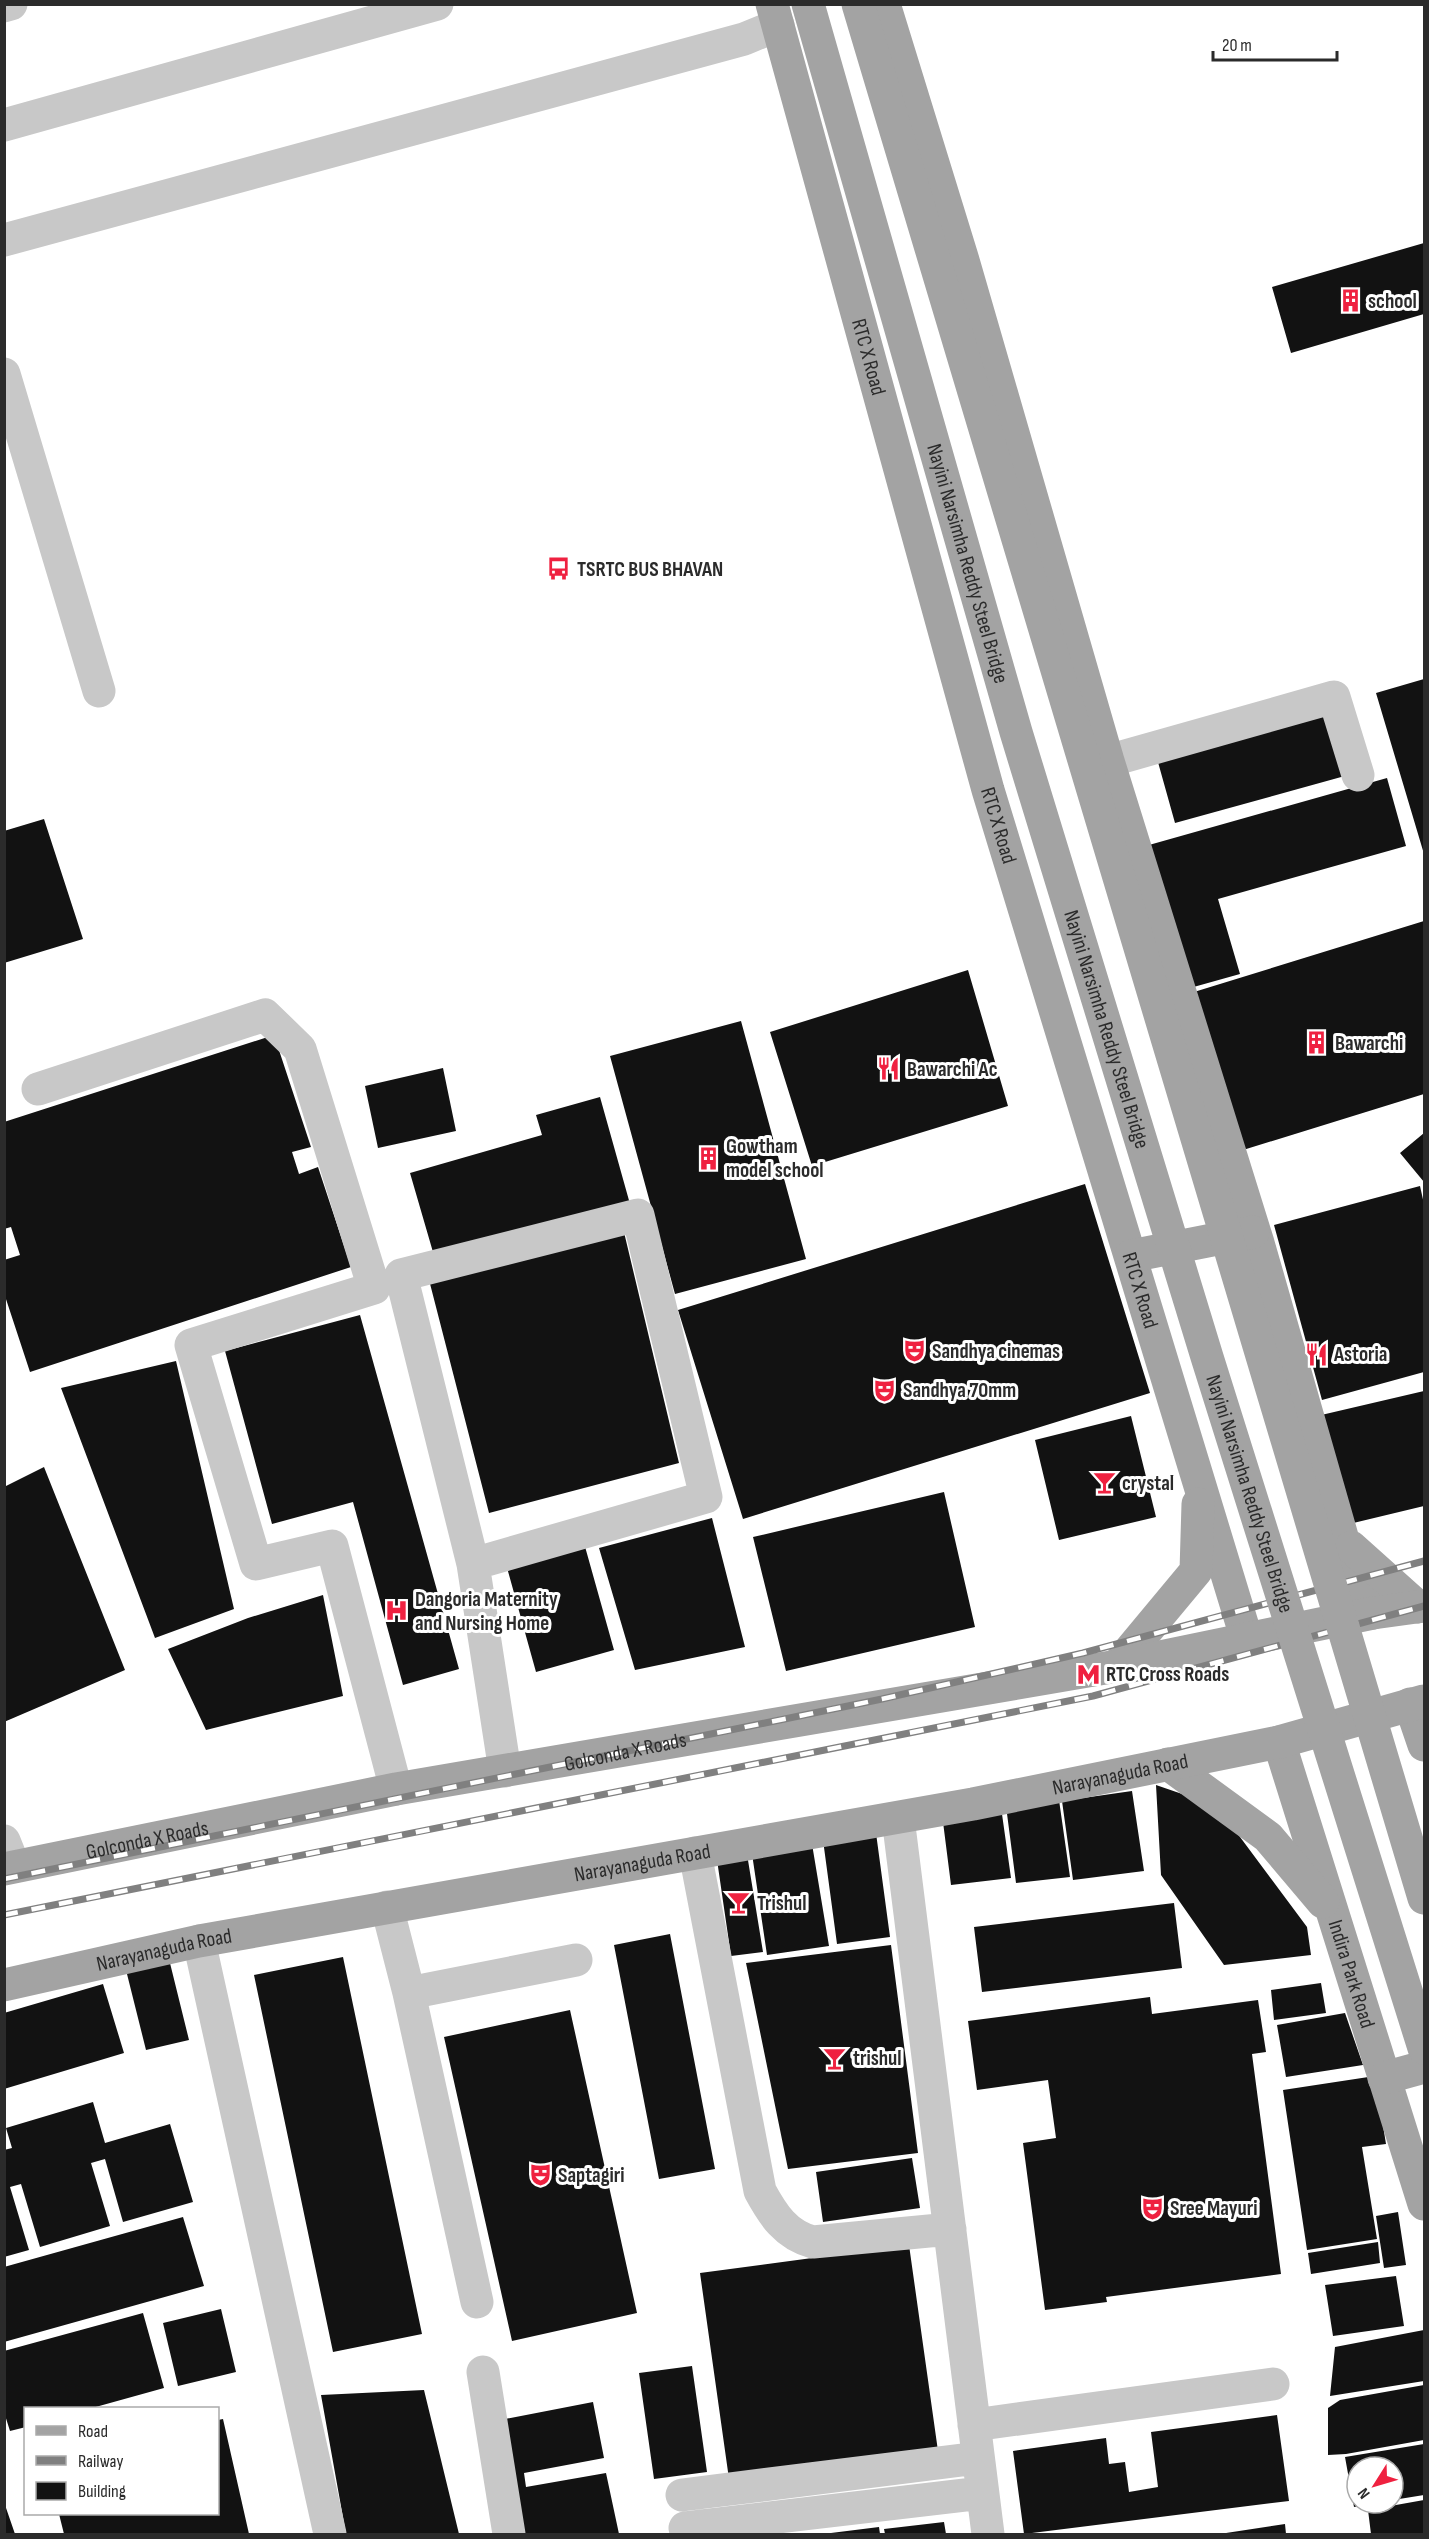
<svg xmlns="http://www.w3.org/2000/svg" width="1429" height="2539" viewBox="0 0 1429 2539" font-family="'Sofia Sans Condensed',sans-serif">
  <rect width="100%" height="100%" fill="#fff"/>
  <path fill="#121212" d="M1424 243V314L1291 353 1272 287Z
    M1424 679V854L1376 693Z
    M1333 706 1352 774 1175 823 1156 755Z
    M1387 778 1406 846 1218 899 1240 974 1190 988 1149 845Z
    M44 819 83 939 4 963V831Z
    M1424 921V1094L1243 1150 1194 992Z
    M968 970 1008 1106 812 1166 770 1032Z
    M741 1021 806 1259 675 1294 610 1056Z
    M274 1035 311 1147 292 1152 299 1174 318 1167 351 1267 30 1372 4 1293V1260L20 1255 11 1227 4 1229V1122Z
    M443 1068 456 1131 378 1148 365 1086Z
    M600 1097 630 1204 435 1259 410 1173 542 1135 536 1115Z
    M1424 1133V1182L1400 1153Z
    M1085 1184 1150 1393 743 1519 678 1310Z
    M1420 1186 1424 1204V1372L1322 1400 1274 1225Z
    M623 1228 679 1463 489 1513 427 1272Z
    M360 1315 459 1669 403 1685 353 1502 272 1524 225 1351Z
    M176 1361 234 1609 155 1638 61 1388Z
    M1424 1391V1506L1345 1525 1317 1416Z
    M1131 1416 1156 1517 1059 1540 1035 1440Z
    M44 1467 125 1670 4 1722V1487Z
    M944 1492 975 1627 786 1671 753 1537Z
    M712 1518 745 1647 635 1670 599 1548Z
    M584 1543 614 1650 536 1672 506 1564Z
    M323 1595 343 1696 206 1730 168 1649 248 1618Z
    M1156 1785 1217 1806 1307 1927 1311 1955 1224 1965 1161 1875Z
    M1132 1791 1144 1871 1073 1880 1062 1801Z
    M1059 1800 1070 1877 1016 1883 1006 1806Z
    M1001 1807 1011 1878 951 1885 942 1814Z
    M876 1833 890 1937 837 1944 823 1840Z
    M811 1838 829 1946 767 1955 751 1847Z
    M746 1848 763 1952 731 1956 716 1853Z
    M1174 1903 1182 1968 982 1992 974 1927Z
    M670 1934 715 2169 659 2179 614 1945Z
    M891 1945 918 2153 788 2169 746 1963Z
    M343 1957 422 2334 333 2352 254 1975Z
    M169 1959 189 2040 146 2050 126 1970Z
    M1321 1983 1326 2013 1274 2020 1271 1990Z
    M103 1984 124 2053 4 2089V2013Z
    M1150 1997 1152 2014 1258 2000 1266 2052 1252 2054 1281 2274 1106 2297 1107 2302 1045 2310 1023 2143 1056 2138 1048 2080 977 2090 968 2021Z
    M570 2010 637 2313 512 2341 444 2037Z
    M1345 2013 1363 2065 1286 2077 1277 2025Z
    M1375 2076 1386 2144 1362 2147 1377 2239 1307 2250 1283 2090Z
    M93 2102 105 2143 170 2124 193 2202 123 2222 105 2159 91 2163 110 2226 40 2247 21 2184 10 2187 29 2250 4 2257V2150L12 2148 6 2128Z
    M912 2158 920 2208 823 2222 816 2172Z
    M1398 2212 1406 2265 1384 2268 1376 2216Z
    M183 2217 204 2286 4 2342V2267Z
    M1378 2242 1380 2263 1311 2274 1308 2253Z
    M909 2245 938 2451 729 2479 700 2273Z
    M1396 2276 1404 2326 1333 2336 1325 2285Z
    M221 2309 236 2372 178 2386 163 2323Z
    M143 2313 164 2388 92 2408H26V2427L10 2431 4 2412V2351Z
    M1424 2330V2381L1330 2396 1335 2347Z
    M692 2366 707 2472 654 2479 639 2373Z
    M1424 2385V2440L1346 2454 1328 2455V2408L1340 2400Z
    M424 2390 459 2534H346L321 2395Z
    M593 2402 604 2458 524 2473 526 2487 606 2473 619 2534H522L500 2420Z
    M1277 2415 1289 2501 1024 2534 1013 2451 1106 2438 1109 2464 1125 2462 1129 2492 1158 2487 1151 2432Z
    M223 2419 249 2534H64L59 2514H218V2420Z
    M1424 2444V2495L1393 2500V2467H1357V2503L1370 2504 1354 2507 1345 2457Z
    M1424 2500V2534H1371L1368 2510Z
    M4 2505H5L15 2534H4Z
    M944 2522 946 2534H885L884 2529Z
    M1285 2524 1286 2534H1226V2533Z
    M879 2527 880 2534H831V2533Z"/>
  <g fill="none" stroke-linecap="round" stroke-linejoin="round">
    <path stroke="#c8c8c8" stroke-width="33" d="M4 6 11 4
      M4 125 437 4
      M4 240 744 39 778 25
      M4 374 99 691
      M1108 761 1334 697 1358 775
      M38 1089 265 1015 300 1049 374 1288 191 1345 256 1564 332 1546 396 1789
      M473 1564 706 1497 638 1215 401 1275 473 1564 505 1771
      M898 1818 988 2534
      M4 1841 14 1866
      M695 1853 760 2191C773 2215 786 2235 813 2242L950 2229
      M387 1907 409 1993
      M199 1941 330 2534
      M477 2302 409 1993 576 1960
      M483 2372 509 2534
      M974 2425 1273 2384
      M682 2495 978 2458
      M685 2528 982 2493"/>
    <g stroke="#a3a3a3" stroke-width="33">
      <path id="s1" d="M772 4 988 790 1247 1640"/>
      <path d="M884 4 962 257 1108 761 1258 1243 1343 1540 1373 1613"/>
      <path d="M1131 1256 1253 1232"/>
      <path d="M1351 1547 1418 1607"/>
      <path d="M1117 1666 1196 1571 1198 1504"/>
      <path d="M1410 1704 1424 1745"/>
      <path id="s2" d="M1279 1742 1424 2204"/>
      <path d="M1168 1764 1268 1837 1323 1902"/>
      <path id="s3" d="M4 1869 396 1789 1117 1666 1373 1613 1424 1606"/>
      <path id="s4" d="M4 1985 199 1941 973 1804 1279 1742 1424 1701"/>
      <path d="M1384 2078 1424 2067"/>
    </g>
    <defs>
      <g id="rail">
        <path id="s5" d="M4 1879 882 1699 1083 1653 1424 1561"/>
        <path d="M4 1915 1093 1696 1424 1606"/>
      </g>
    </defs>
    <use href="#rail" stroke="#808080" stroke-width="7"/>
    <use href="#rail" stroke="#fff" stroke-width="4.5" stroke-dasharray="14" stroke-linecap="butt"/>
    <g stroke="#a3a3a3" stroke-width="33">
      <path id="s6" d="M808 4 1016 732 1207 1357 1424 2048"/>
      <path d="M858 4 1424 1898"/>
    </g>
  </g>
  <defs>
    <symbol id="building-bare" viewBox="-9 -9 18 18"><path d="M-4-6H4V6H1V3H-1V6H-4ZM-2.5-4.3h1.7v1.8h-1.7ZM.8-4.3h1.7v1.8H.8ZM-2.5-1h1.7V.8h-1.7ZM.8-1h1.7V.8H.8Z" fill="#ef2140" stroke="#fff" stroke-width="2.5" paint-order="stroke"/></symbol>
    <symbol id="bus-bare" viewBox="-9 -9 18 18"><path d="M-5-6H5V4H4V6H2V4H-2V6H-4V4H-5ZM-3.5-4V0h7V-4ZM-3.5 1.2v1.5H-2V1.2ZM2 1.2v1.5H3.5V1.2Z" fill="#ef2140" stroke="#fff" stroke-width="2.5" paint-order="stroke"/></symbol>
    <symbol id="restaurant-bare" viewBox="-9 -9 18 18"><path d="M-5-6h1v4h1v-4h1v4h1v-4h1v5L-1.5 .5V6h-2V.5L-5-1ZM5-6V6H3V1.5H1.5Q1.5-4 5-6Z" fill="#ef2140" stroke="#fff" stroke-width="2.5" paint-order="stroke"/></symbol>
    <symbol id="theatre-bare" viewBox="-9 -9 18 18"><path d="M-5-5.5Q0-4 5-5.5V0Q5 5 0 6Q-5 5-5 0ZM-3.3-2.5H-1v1.5H-3.3ZM1-2.5H3.3v1.5H1ZM-2.8 1Q0 5.5 2.8 1Z" fill="#ef2140" stroke="#fff" stroke-width="2.5" paint-order="stroke"/></symbol>
    <symbol id="bar-bare" viewBox="-9 -9 18 18"><path d="M-6-5H6L.8 .8V4.5H3.5V6h-7V4.5H-.8V.8Z" fill="#ef2140" stroke="#fff" stroke-width="2.5" paint-order="stroke"/></symbol>
    <symbol id="hospital-bare" viewBox="-9 -9 18 18"><path d="M-5-5h3v3.5h4V-5h3V5h-3V1.5h-4V5h-3Z" fill="#ef2140" stroke="#fff" stroke-width="2.5" paint-order="stroke"/></symbol>
    <symbol id="metro-bare" viewBox="-9 -9 18 18"><path d="M-5.5 5V-5H-3L0 0L3-5H5.5V5H3V-.5L0 4L-3-.5V5Z" fill="#ef2140" stroke="#fff" stroke-width="2.5" paint-order="stroke"/></symbol>
  </defs>
  <g fill-rule="evenodd">
    <use href="#building-bare" x="1334" y="284" width="33" height="33"/>
    <use href="#bus-bare" x="542" y="552" width="33" height="33"/>
    <use href="#building-bare" x="1300" y="1026" width="33" height="33"/>
    <use href="#restaurant-bare" x="872" y="1052" width="33" height="33"/>
    <use href="#building-bare" x="692" y="1142" width="33" height="33"/>
    <use href="#theatre-bare" x="898" y="1334" width="33" height="33"/>
    <use href="#restaurant-bare" x="1300" y="1338" width="33" height="33"/>
    <use href="#theatre-bare" x="868" y="1374" width="33" height="33"/>
    <use href="#bar-bare" x="1088" y="1466" width="33" height="33"/>
    <use href="#hospital-bare" x="380" y="1594" width="33" height="33"/>
    <use href="#metro-bare" x="1072" y="1658" width="33" height="33"/>
    <use href="#bar-bare" x="722" y="1886" width="33" height="33"/>
    <use href="#bar-bare" x="818" y="2042" width="33" height="33"/>
    <use href="#theatre-bare" x="524" y="2158" width="33" height="33"/>
    <use href="#theatre-bare" x="1136" y="2192" width="33" height="33"/>
  </g>
  <g text-anchor="middle" dominant-baseline="central" stroke-width="6" stroke-linejoin="round" paint-order="stroke">
    <g font-size="21" font-weight="bold" fill="#2b2b2b" stroke="#fff" text-anchor="start">
      <text x="1368" y="301">school</text>
      <text x="577" y="569">TSRTC BUS BHAVAN</text>
      <text x="1335" y="1043">Bawarchi</text>
      <text x="907" y="1069">Bawarchi Ac</text>
      <text x="726" y="1146">Gowtham<tspan x="726" dy="24">model school</tspan></text>
      <text x="932" y="1351">Sandhya cinemas</text>
      <text x="1334" y="1354">Astoria</text>
      <text x="903" y="1390">Sandhya 70mm</text>
      <text x="1122" y="1483">crystal</text>
      <text x="415" y="1599">Dangoria Maternity<tspan x="415" dy="24">and Nursing Home</tspan></text>
      <text x="1106" y="1674">RTC Cross Roads</text>
      <text x="757" y="1903">Trishul</text>
      <text x="853" y="2058">trishul</text>
      <text x="558" y="2175">Saptagiri</text>
      <text x="1170" y="2208">Sree Mayuri</text>
    </g>
    <g font-size="21" fill="#2b2b2b" stroke="#fff">
      <text stroke="none"><textPath href="#s1" startOffset="366">RTC X Road</textPath></text>
      <text stroke="none"><textPath href="#s6" startOffset="582">Nayini Narsimha Reddy Steel Bridge</textPath></text>
      <text stroke="none"><textPath href="#s1" startOffset="852">RTC X Road</textPath></text>
      <text stroke="none"><textPath href="#s6" startOffset="1068">Nayini Narsimha Reddy Steel Bridge</textPath></text>
      <text stroke="none"><textPath href="#s1" startOffset="1338">RTC X Road</textPath></text>
      <text stroke="none"><textPath href="#s6" startOffset="1554">Nayini Narsimha Reddy Steel Bridge</textPath></text>
      <text stroke="none"><textPath href="#s5" startOffset="634">Golconda X Roads</textPath></text>
      <text stroke="none"><textPath href="#s4" startOffset="1136">Narayanaguda Road</textPath></text>
      <text stroke="none"><textPath href="#s3" startOffset="146">Golconda X Roads</textPath></text>
      <text stroke="none"><textPath href="#s4" startOffset="650">Narayanaguda Road</textPath></text>
      <text stroke="none"><textPath href="#s4" startOffset="164">Narayanaguda Road</textPath></text>
      <text stroke="none"><textPath href="#s2" startOffset="243">Indira Park Road</textPath></text>
    </g>
  </g>
  <rect width="1429" height="2539" fill="none" stroke="#2b2b2b" stroke-width="12"/>
  <rect x="24" y="2407" width="195" height="108" fill="#ffffff" stroke="#aaaaaa" stroke-width="1.5"/>
  <rect x="36" y="2426" width="30" height="9" fill="#a3a3a3" stroke="#aaaaaa" stroke-width="1.5"/>
  <text x="78" y="2437" font-size="18" fill="#2b2b2b">Road</text>
  <rect x="36" y="2456" width="30" height="9" fill="#808080" stroke="#aaaaaa" stroke-width="1.5"/>
  <text x="78" y="2467" font-size="18" fill="#2b2b2b">Railway</text>
  <rect x="36" y="2482" width="30" height="18" fill="#121212" stroke="#aaaaaa" stroke-width="1.5"/>
  <text x="78" y="2497" font-size="18" fill="#2b2b2b">Building</text>
  <g transform="translate(1375 2485) rotate(233)"><circle r="28" fill="#ffffff" stroke="#aaaaaa" stroke-width="1.5"/>
  <path d="M0-4.5L10 22L0 15L-10 22Z" fill="#ef2140"/>
  <text y="-9" font-size="16" font-weight="bold" text-anchor="middle" fill="#2b2b2b">N</text>
  </g>
  <path d="M1213 51v9h124v-9" fill="none" stroke="#2b2b2b" stroke-width="3"/>
  <text x="1222" y="51" font-size="18" fill="#2b2b2b" stroke="#ffffff" stroke-width="4.5" paint-order="stroke">20 m</text>
</svg>
